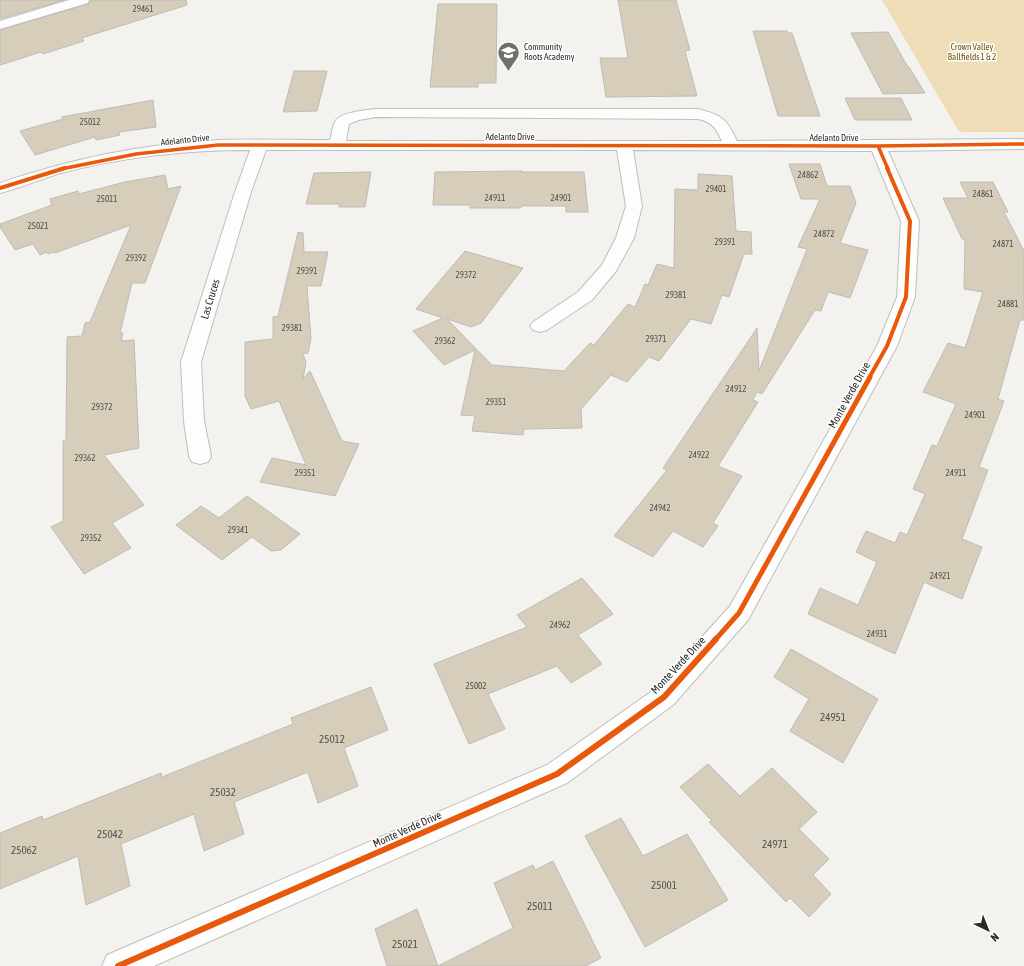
<svg xmlns="http://www.w3.org/2000/svg" width="1024" height="966" viewBox="0 0 1024 966" font-family="'Asap Condensed',sans-serif">
  <rect width="100%" height="100%" fill="#f4f2ef"/>
  <path fill="#efddb7" d="M882 0H1024V132H962L958 130Z"/>
  <path fill="#d6cdba" stroke="#bdbcb9" d="M0 0H64L0 19Z
    M90 0H186L187 5 82 38 84 41 43 54 41 52 0 65V30L88 4Z
    M618 0H676L690 50 685 51 697 96 606 97 600 58H628Z
    M438 4H497L496 83H478V87H430Z
    M753 31H787L788 33H792L820 116H778Z
    M888 32 908 67H909L925 93 883 94 851 33Z
    M294 71H327L317 111 283 112Z
    M845 98H901L912 120H855Z
    M153 100 156 127 119 132 120 135 96 140 95 137 35 155 20 131 63 119 62 117Z
    M789 164H820L827 186H850L856 203 840 243 868 250 850 298 828 292 821 311 815 310 762 394 757 392 753 400 758 402 718 466 742 476 713 523 718 526 703 547 673 531 653 557 614 536 667 470 663 468 757 328 759 371 807 249 798 247 820 199H801Z
    M522 171V172H584L588 212H566V206H521V208H470V205H433L435 172Z
    M371 172 365 207H339V204H306L314 173Z
    M698 174 732 176 736 231 751 232 752 254H744L729 297 722 295 711 324 691 319 659 361 649 357 627 382 611 375 581 409 582 428 524 429 523 435 472 431 475 416 461 415 475 350 444 365 413 331 443 318 416 309 465 251 523 268 481 323 471 327 447 319 492 365 564 371 590 343 594 345 628 304 635 307 645 284 648 285 657 264 674 268 675 189 698 190Z
    M165 175 168 189 181 186 145 283H132L120 333H123L121 341 134 340 139 448 104 455 144 505 112 523 131 548 84 574 51 527 63 521V441L66 440 67 337 82 336 85 323 90 322 131 225 55 253 54 252 48 254 47 252 40 255 33 244 15 250 0 227V224L52 205 50 199 78 191 79 194 125 182Z
    M960 182H993L1008 212H1004L1024 251V320H1020L998 399 1004 401 979 467 988 470 962 539 982 547 962 599 924 582 895 654 808 614 820 588 858 605 877 562 856 552 866 531 895 543 900 532 907 535 925 494 913 489 932 445 937 446 956 404 923 392 948 343 965 348 983 292 964 289 965 239H962L943 198H968Z
    M298 232 303 233 304 252H328L321 286H307L311 339 308 353 303 354 306 362 303 379 310 371 342 441 359 444 335 496 260 482 272 458 306 465 279 401 251 409 245 396V342L273 339V317L278 316Z
    M247 496 300 534 281 550 271 551 252 537 222 560 176 525 201 506 219 518Z
    M582 578 613 614 578 635 602 664 571 683 557 666 488 694 505 729 469 744 434 664 527 627 517 615Z
    M791 649 878 699 843 763 790 731 809 699 774 677Z
    M371 687 388 730 344 748 358 786 318 803 308 772 234 802 244 834 204 851 194 814 121 844 130 886 86 905 78 856 0 889V833L42 816 43 820 161 773 162 777 293 724 291 718Z
    M708 764 740 796 772 768 817 812 799 829 829 859 813 875 831 894 809 917 790 898 786 902 709 822 712 821 680 787Z
    M621 818 643 856 687 834 728 900 645 947 585 836Z
    M553 861 601 958 586 966H387L375 929 417 909 438 966 513 928 494 883 533 865 535 870Z"/>
  <g fill="none" stroke-linecap="round" stroke-linejoin="round">
    <defs>
      <path id="minor" d="M69 0H89L88 3 0 29V21Z
        M376 109H698C722 115 727 119 737 141L1024 139V149L888 151 919 221 915 297 897 346 748 620 673 705 567 783 154 966H102L107 955 547 765 655 689 730 606 877 346 897 297 901 221 872 151 633 150 642 206 634 238 616 271 592 300 547 330 540 332 533 330 530 326 533 322 578 292 602 265 616 238 626 206 617 150H266L251 192 201 362 204 421 211 456 208 462 200 464 192 462 189 456 184 421 181 362 235 192 250 150C187 150 122 157 61 173 40 179 21 188 0 193V183C70 159 143 144 218 140 255 139 293 140 330 140 332 135 332 127 335 122 339 112 367 110 376 109ZM376 117 698 119C712 122 716 128 722 141H346L349 124 359 120Z"/>
    </defs>
    <use href="#minor" stroke="#c0bebb" stroke-width="2"/>
    <path stroke="#dfdedd" stroke-width="1.5" stroke-dasharray="1.5 1.5" stroke-linecap="butt" d="M1024 25H951L965 50 995 75 1012 93H1024"/>
    <use href="#minor" fill="#fdfdfd" fill-rule="evenodd"/>
    <defs>
      <path id="cycleway-far3" d="M878 146 888 169
        M61 169 136 154 218 145 878 146 1024 144"/>
      <path id="cycleway-far2" d="M0 188 65 168
        M869 378 887 346 906 297 910 221 887 168"/>
      <path id="cycleway-far1" d="M715 640 739 613 870 377"/>
      <path id="cycleway" d="M118 966 557 774 664 697 716 639"/>
    </defs>
    <use href="#cycleway-far3" stroke="#fff" stroke-width="5"/>
    <use href="#cycleway-far2" stroke="#fff" stroke-width="6"/>
    <use href="#cycleway-far1" stroke="#fff" stroke-width="8"/>
    <use href="#cycleway" stroke="#fff" stroke-width="9"/>
    <use href="#cycleway-far3" stroke="#e8590c" stroke-width="3.5"/>
    <use href="#cycleway-far2" stroke="#e8590c" stroke-width="4"/>
    <use href="#cycleway-far1" stroke="#e8590c" stroke-width="5"/>
    <use href="#cycleway" stroke="#e8590c" stroke-width="6"/>
  </g>
  <defs>
    <symbol id="school-pin" viewBox="-11 -11 22 30"><path d="M0 17L-7.5 6A9.5 9.5 0 1 1 7.5 6Z" fill="#716f6c" stroke="#fff"/><path d="M0-5L7-2L0 1L-7-2ZM-4 1L0 2.5L4 1V4Q0 6-4 4Z" fill="#fff"/></symbol>
  </defs>
  <g fill-rule="evenodd">
    <use href="#school-pin" x="496" y="40" width="25" height="34"/>
  </g>
  <g text-anchor="middle" dominant-baseline="central" stroke-width="3" stroke-linejoin="round" paint-order="stroke">
    <g font-size="9" fill="#55524b">
      <text x="143" y="9">29461</text>
      <text x="90" y="122">25012</text>
      <text x="808" y="175">24862</text>
      <text x="716" y="189">29401</text>
      <text x="983" y="194">24861</text>
      <text x="495" y="198">24911</text>
      <text x="561" y="198">24901</text>
      <text x="107" y="199">25011</text>
      <text x="38" y="226">25021</text>
      <text x="824" y="234">24872</text>
      <text x="725" y="242">29391</text>
      <text x="1003" y="244">24871</text>
      <text x="136" y="258">29392</text>
      <text x="307" y="271">29391</text>
      <text x="466" y="275">29372</text>
      <text x="676" y="295">29381</text>
      <text x="1008" y="304">24881</text>
      <text x="292" y="328">29381</text>
      <text x="656" y="339">29371</text>
      <text x="445" y="341">29362</text>
      <text x="736" y="389">24912</text>
      <text x="496" y="402">29351</text>
      <text x="102" y="407">29372</text>
      <text x="975" y="415">24901</text>
      <text x="699" y="455">24922</text>
      <text x="85" y="458">29362</text>
      <text x="305" y="473">29351</text>
      <text x="956" y="473">24911</text>
      <text x="660" y="508">24942</text>
      <text x="238" y="530">29341</text>
      <text x="91" y="538">29352</text>
      <text x="940" y="576">24921</text>
      <text x="560" y="625">24962</text>
      <text x="877" y="634">24931</text>
      <text x="476" y="686">25002</text>
    </g>
    <g font-size="9" fill="#2a2926" stroke="#fff" text-anchor="start">
      <text x="524" y="47">Community<tspan x="524" dy="10">Roots Academy</tspan></text>
    </g>
    <g font-size="9" fill="#6c5007" stroke="#fff">
      <text x="972" y="47">Crown Valley<tspan x="972" dy="10">Ballfields 1 &amp; 2</tspan></text>
    </g>
    <g font-size="9" fill="#2a2926" stroke="#fff">
      <text x="510" y="137">Adelanto Drive</text>
      <text x="834" y="138">Adelanto Drive</text>
      <text transform="translate(185 140) rotate(-6)">Adelanto Drive</text>
    </g>
    <g font-size="11" fill="#2a2926" stroke="#fff">
      <text transform="translate(210 299) rotate(-73)">Las Cruces</text>
      <text transform="translate(849 395) rotate(-61)">Monte Verde Drive</text>
      <text transform="translate(678 665) rotate(-47)">Monte Verde Drive</text>
      <text transform="translate(407 829) rotate(-24)">Monte Verde Drive</text>
    </g>
    <g font-size="11" fill="#55524b">
      <text x="833" y="717">24951</text>
      <text x="332" y="739">25012</text>
      <text x="223" y="792">25032</text>
      <text x="110" y="834">25042</text>
      <text x="775" y="844">24971</text>
      <text x="24" y="850">25062</text>
      <text x="664" y="885">25001</text>
      <text x="540" y="906">25011</text>
      <text x="405" y="944">25021</text>
    </g>
  </g>
  <g transform="translate(988 930) rotate(137)" stroke="#ffffff" stroke-width="3" paint-order="stroke">
  <path d="M0-3L7 15L0 10L-7 15Z" fill="#2a2926"/>
  <text y="-6" font-size="11" font-weight="bold" text-anchor="middle" fill="#2a2926">N</text>
  </g>
</svg>
